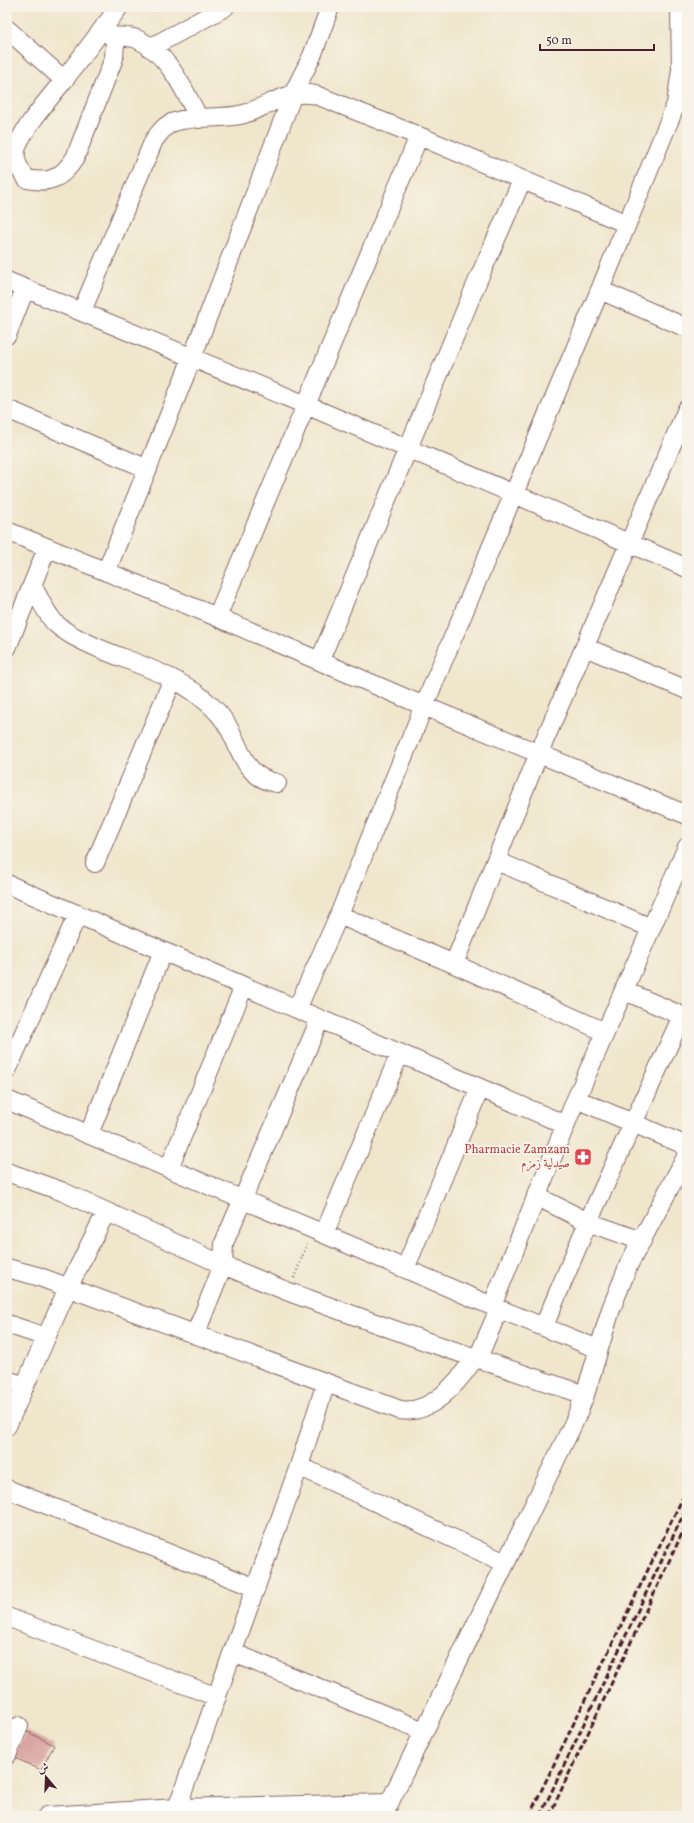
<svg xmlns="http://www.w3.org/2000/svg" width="694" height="1823" viewBox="0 0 694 1823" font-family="Vollkorn,Amiri,serif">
  <rect width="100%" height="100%" fill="#f7f3e8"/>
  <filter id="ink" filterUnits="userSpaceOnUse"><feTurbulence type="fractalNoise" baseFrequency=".025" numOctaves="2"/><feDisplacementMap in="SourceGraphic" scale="8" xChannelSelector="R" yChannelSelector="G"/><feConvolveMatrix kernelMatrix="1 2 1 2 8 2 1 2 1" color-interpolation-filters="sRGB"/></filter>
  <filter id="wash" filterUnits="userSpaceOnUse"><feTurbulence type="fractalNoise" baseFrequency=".012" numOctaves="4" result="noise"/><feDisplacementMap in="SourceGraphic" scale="16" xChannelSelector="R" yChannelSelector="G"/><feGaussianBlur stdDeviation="0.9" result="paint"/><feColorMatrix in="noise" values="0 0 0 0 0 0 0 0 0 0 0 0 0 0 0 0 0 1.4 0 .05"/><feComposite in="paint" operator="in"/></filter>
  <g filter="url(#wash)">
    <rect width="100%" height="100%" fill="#f0e6cc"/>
    <g id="blocks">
      <path fill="#d9a4a2" d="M26 1731 54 1745 41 1770 13 1757Z"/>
    </g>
  </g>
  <g filter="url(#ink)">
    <use href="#blocks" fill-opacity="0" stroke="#846563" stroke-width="1"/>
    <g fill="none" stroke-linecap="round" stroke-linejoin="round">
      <defs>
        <path id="minor" d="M7 29 64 80 119 7
          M112 36C121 37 129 36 137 39 168 53 185 91 199 119
          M150 48 225 7
          M64 80C52 95 18 134 16 151 14 163 21 171 27 179 50 184 62 178 75 158L114 58 115 42 105 25
          M7 281 306 405 687 568
          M600 290 687 328
          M82 311 154 140C160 133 164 125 174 122 196 115 221 120 244 114 270 106 286 89 316 95L419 136 627 224
          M7 335 25 289
          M7 409 148 469
          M7 531 217 617 424 706 687 815
          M106 572 192 358 293 94 312 56 330 7
          M32 585C39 598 45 611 54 622 66 634 83 641 98 648 133 663 173 674 202 698 214 707 224 718 231 732 243 756 247 778 277 783
          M217 617 419 136
          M585 647 687 690
          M7 648 47 548
          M320 660 478 280 522 180
          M497 861 651 928
          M95 863 173 679
          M7 884 566 1125
          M339 915 454 964 605 1032
          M454 964 539 753 687 409
          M625 991 687 1018
          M297 1009 339 915 424 706 600 290 676 104 681 70 680 7
          M320 1019 224 1243 223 1265 289 1292 428 1342 585 1395
          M7 1070 78 914
          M576 1099 687 1146
          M7 1100 324 1234 492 1306 598 1349
          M89 1134 163 951
          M169 1168 244 986
          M7 1172 61 1191 223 1265 195 1335
          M536 1196 588 1222 642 1241
          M324 1234 400 1053
          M7 1268 37 1276 400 1410C432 1415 458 1382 474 1359
          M405 1269 480 1088
          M492 1306 576 1099 687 847
          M7 1324 46 1337
          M544 1326 588 1222 682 1016
          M477 1360 499 1309
          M7 1380 25 1386
          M7 1426 68 1288 106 1212
          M299 1466 505 1563
          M7 1489 256 1588
          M7 1617 217 1697
          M234 1653 424 1731
          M7 1755 19 1726
          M177 1808 299 1466 326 1383
          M47 1816 177 1808 389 1803
          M383 1816 574 1422 585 1395 611 1309 629 1264 687 1155"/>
      </defs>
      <use href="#minor" stroke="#846563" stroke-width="20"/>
      <path stroke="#846563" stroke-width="2.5" stroke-dasharray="1 3" stroke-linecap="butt" d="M294 1278 307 1244"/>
      <use href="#minor" stroke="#fff" stroke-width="18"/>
      <path stroke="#4a1f2b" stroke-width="3" stroke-dasharray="6 3" stroke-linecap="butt" d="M529 1816 687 1489
        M540 1816 687 1507
        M549 1816 687 1523"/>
    </g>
  </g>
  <defs>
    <symbol id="pharmacy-square" viewBox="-11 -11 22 22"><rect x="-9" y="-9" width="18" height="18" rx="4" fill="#e0444e" stroke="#f7f3e8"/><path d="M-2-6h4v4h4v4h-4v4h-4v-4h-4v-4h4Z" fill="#fff"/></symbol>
  </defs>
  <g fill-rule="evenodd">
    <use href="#pharmacy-square" x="573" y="1147" width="20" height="20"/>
  </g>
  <g text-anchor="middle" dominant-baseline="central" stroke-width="4" stroke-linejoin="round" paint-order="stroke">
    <g font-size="12" fill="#be3a42" stroke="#f7f3e8" text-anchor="end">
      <text x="570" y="1150">Pharmacie Zamzam<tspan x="570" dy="14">صيدلية زمزم</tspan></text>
    </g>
  </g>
  <rect width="694" height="1823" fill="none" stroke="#f7f3e8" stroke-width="24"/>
  <g transform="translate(46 1777) rotate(341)" stroke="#f7f3e8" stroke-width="3" paint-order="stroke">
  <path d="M0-3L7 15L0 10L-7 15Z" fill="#4a1f2b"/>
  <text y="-6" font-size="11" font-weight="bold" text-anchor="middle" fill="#4a1f2b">ش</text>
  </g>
  <path d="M540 44v6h114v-6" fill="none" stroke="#4a1f2b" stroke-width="2"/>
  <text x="546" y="44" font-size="12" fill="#4a1f2b" stroke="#f7f3e8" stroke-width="3" paint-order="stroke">50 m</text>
</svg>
